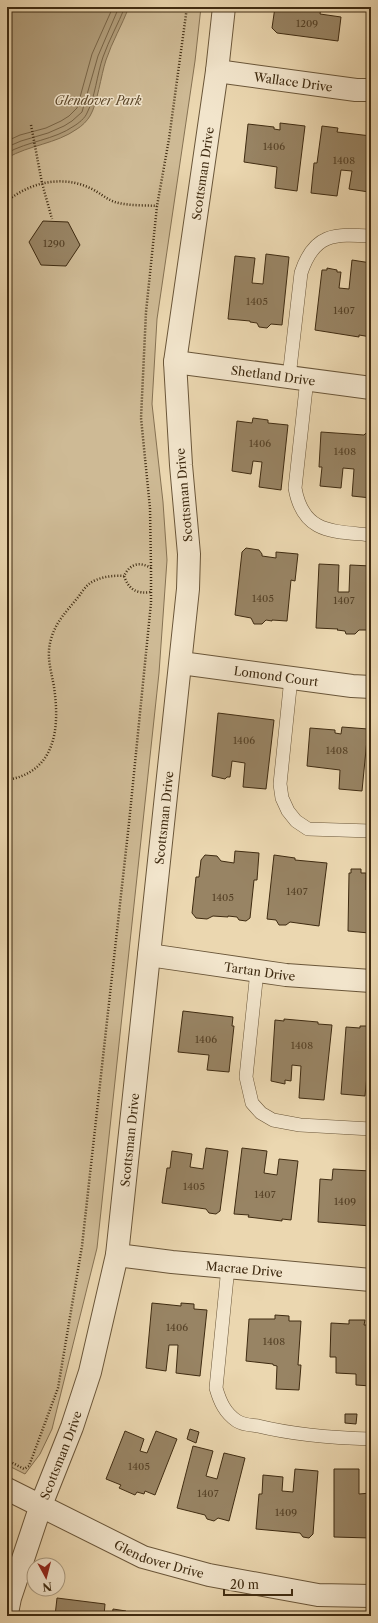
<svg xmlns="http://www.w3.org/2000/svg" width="378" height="1623" viewBox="0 0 378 1623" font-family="'Libre Caslon Text',serif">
  <rect width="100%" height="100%" fill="#ebd7b0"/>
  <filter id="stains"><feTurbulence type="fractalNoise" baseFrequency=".005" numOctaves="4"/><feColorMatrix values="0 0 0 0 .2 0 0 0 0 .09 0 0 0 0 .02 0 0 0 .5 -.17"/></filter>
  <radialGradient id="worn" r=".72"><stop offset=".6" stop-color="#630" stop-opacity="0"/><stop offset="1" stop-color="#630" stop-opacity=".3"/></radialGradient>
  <path fill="#ceba95" stroke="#867253" d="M7 7H201L195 61 157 319 152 404 163 502 167 560 159 673 97 1248 52 1429 40 1454 25 1474 7 1465Z"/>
  <path fill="#b19d7a" stroke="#836f50" d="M7 7H129C122 25 112 42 106 60 101 75 97 105 90 116 87 121 82 126 77 129 56 144 29 145 7 158Z"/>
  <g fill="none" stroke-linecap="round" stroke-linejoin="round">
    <path stroke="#786446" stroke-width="1" d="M7 141 20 135 46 128 61 121 69 116 77 108 92 54 113 7
      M7 147 21 141 48 133 64 126 72 121 82 112 98 56 119 7
      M7 153C28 141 54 140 74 126 79 123 85 118 87 113 95 98 97 74 103 57 109 40 118 24 125 7"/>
  </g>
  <path fill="#988464" stroke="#3f2b11" d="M275 7H321L320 14 341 17 338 41 277 33 272 28Z
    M369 7H371V36L369 33Z
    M280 123 305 126 297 191 275 188 277 167 244 162 248 124 274 127V129L280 130Z
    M322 126 338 128 337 132 371 136V157L369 171H371V176L369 192 349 189 352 171 341 170 337 196 311 193 314 163H317Z
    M43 221 68 222 80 245 66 266 41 265 29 242Z
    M266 254 289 257 282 325 271 324 267 328 259 327 257 323 250 322V321L228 319 235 256 255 258 252 283 263 284Z
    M352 260 371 263V337L359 335V337L315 330 322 270H327V268L337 270V272H341L339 288 349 289Z
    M253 418 268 420V423L288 425 281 490 259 487 262 462 253 461 251 474 232 471 237 421 252 423Z
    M369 430H371V498L352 496 354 469 343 468 341 488 320 486 322 467H319L321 432 364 435Z
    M246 548 259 550 262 554V556L276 558V552L298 554 295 581 291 580 287 621 272 620V621L266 620 262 624H254L251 618 235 615 242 552Z
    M319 564 339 565 338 592H349L350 565 371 566 370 630H359L355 634H346L345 631 337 630 338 629 316 628Z
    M218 713 274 720 266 789 243 787 245 763 232 761 230 777H227L225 779 212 776Z
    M342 727 368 729 362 791 339 789 340 770 307 766 310 728 335 730V733L341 734Z
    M235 851 259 853 257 880H254L250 918 246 921 239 920 237 917 228 916V917L213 916 207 919 196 918 192 913 196 877H199L201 860 205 855 217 856 221 861 234 863Z
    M274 855 295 858V860L327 863 319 926 290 922 286 925H279L276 920 267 919Z
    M351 869H361V873H366V890H371V934H369V933L348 931 349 873H351Z
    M183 1011 233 1017 232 1026H234L229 1072 207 1070 209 1055 178 1052Z
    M284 1019 318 1022V1024L332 1025 324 1100 299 1098 301 1066 292 1065 291 1081 285 1080V1084L271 1081 275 1020 284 1021Z
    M360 1026H371V1075H367L365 1096 341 1094 346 1027 360 1028Z
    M206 1148 228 1151 220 1211 216 1214 209 1213 206 1209 162 1203 167 1168H170L172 1151 192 1154 190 1167 203 1169Z
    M242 1148 267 1151 264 1173 277 1175 279 1159 298 1161 291 1220 282 1219V1221L248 1217 249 1215 234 1214Z
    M333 1169 371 1171V1226L318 1222 320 1179 332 1180Z
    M152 1303 181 1306V1303L194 1304V1309L207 1310 200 1376 176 1373 178 1345H169L166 1371 146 1368Z
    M275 1315 289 1316V1321H301L298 1365H301L299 1390 276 1389 277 1366 273 1365V1364L246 1361 249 1319H275Z
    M349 1320H365L364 1325H371V1386L356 1385V1374L336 1373V1357H330L331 1323 349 1324Z
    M345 1414H357L356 1424 345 1423Z
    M190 1429 199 1432 196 1443 187 1439Z
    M125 1431 144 1439 140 1451 147 1453 156 1431 177 1439 155 1495 145 1491 144 1494 137 1492 135 1495 119 1488 121 1485 106 1479Z
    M193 1446 213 1451 206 1476 217 1479 224 1453 245 1458 229 1521 218 1518 214 1521 207 1519 205 1515 177 1508Z
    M295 1469 318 1471 313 1534 309 1538 303 1537 300 1533 256 1529 259 1494H262L263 1475 283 1477 282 1491 293 1492Z
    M334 1469H359V1494L371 1493V1538L334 1537Z
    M57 1598 105 1604 104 1616H55Z
    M113 1609 126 1611 125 1616H112Z"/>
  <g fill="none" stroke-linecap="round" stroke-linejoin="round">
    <defs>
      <path id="service" d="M289 377 301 273C314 233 334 234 371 236
        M307 379 295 488C303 534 333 531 371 535
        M291 678 280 784 282 798 288 811 296 821 308 829 371 831
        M257 971 246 1077 252 1103 261 1113 273 1120 300 1125 371 1129
        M228 1267 216 1388C220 1402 225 1413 237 1421 243 1425 252 1425 258 1426 295 1435 333 1438 371 1439"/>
      <g id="minor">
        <path id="s1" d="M217 71 356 90H371"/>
        <path id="s2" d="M175 362 371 388"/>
        <path id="s3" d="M181 663 352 686 371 687"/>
        <path id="s4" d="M149 955 286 975 371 981"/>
        <path id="s5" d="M117 1255 172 1262 371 1280"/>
        <path id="s6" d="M7 1489 143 1557 209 1575 318 1595 371 1596"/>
        <path id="s7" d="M7 1613 10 1598 41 1505 72 1427 90 1372 117 1255 188 589 189 554 181 465 175 362 217 71 224 7"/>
      </g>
    </defs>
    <use href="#service" stroke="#6a5639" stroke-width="14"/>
    <use href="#minor" stroke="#6a5639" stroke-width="24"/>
    <path stroke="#3f2b11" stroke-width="2.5" stroke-dasharray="1 2" stroke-linecap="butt" d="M31 125 42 183 52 219
      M7 201C31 182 62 175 90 188 99 192 106 199 115 202 128 206 144 205 157 206
      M151 568C139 561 130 564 124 576 129 590 137 594 151 592
      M7 780C56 772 60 728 54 687 51 669 46 657 51 639 56 621 68 610 79 596 82 592 85 587 89 584 98 577 113 575 124 576
      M7 1460 24 1469 29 1466 58 1388 82 1246 129 823 151 603V568L150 508 141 418 146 312 157 206 169 139 187 7"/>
    <use href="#service" stroke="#f2e5cc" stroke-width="13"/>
    <use href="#minor" stroke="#f2e5cc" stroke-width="22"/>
  </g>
  <g text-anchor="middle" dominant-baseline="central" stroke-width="3" stroke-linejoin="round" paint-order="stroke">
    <g font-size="10" fill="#554126">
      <text x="307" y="23">1209</text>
      <text x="274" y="146">1406</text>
      <text x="344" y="160">1408</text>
      <text x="54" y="243">1290</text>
      <text x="257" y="301">1405</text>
      <text x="344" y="310">1407</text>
      <text x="260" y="443">1406</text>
      <text x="345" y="451">1408</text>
      <text x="263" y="598">1405</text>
      <text x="344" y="600">1407</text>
      <text x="244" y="740">1406</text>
      <text x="337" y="750">1408</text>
      <text x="297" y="891">1407</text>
      <text x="223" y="897">1405</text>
      <text x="206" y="1039">1406</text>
      <text x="302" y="1045">1408</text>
      <text x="194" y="1186">1405</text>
      <text x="265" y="1194">1407</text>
      <text x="345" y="1201">1409</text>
      <text x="177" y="1327">1406</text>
      <text x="274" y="1341">1408</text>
      <text x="139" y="1466">1405</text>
      <text x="208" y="1493">1407</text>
      <text x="286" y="1512">1409</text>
    </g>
    <g font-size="12" fill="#3f2b11" stroke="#f2e5cc">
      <text stroke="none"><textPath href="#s1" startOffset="77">Wallace Drive</textPath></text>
      <text stroke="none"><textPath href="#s7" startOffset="1463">Scottsman Drive</textPath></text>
      <text stroke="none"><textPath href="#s2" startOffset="99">Shetland Drive</textPath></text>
      <text transform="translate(184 495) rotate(-95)">Scottsman Drive</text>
      <text stroke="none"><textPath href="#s3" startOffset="96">Lomond Court</textPath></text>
      <text stroke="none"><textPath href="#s7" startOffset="815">Scottsman Drive</textPath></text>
      <text stroke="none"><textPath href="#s4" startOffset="112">Tartan Drive</textPath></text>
      <text stroke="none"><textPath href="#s7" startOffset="491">Scottsman Drive</textPath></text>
      <text stroke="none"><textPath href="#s5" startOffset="128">Macrae Drive</textPath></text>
      <text stroke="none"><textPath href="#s7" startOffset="167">Scottsman Drive</textPath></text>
      <text stroke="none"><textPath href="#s6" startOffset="168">Glendover Drive</textPath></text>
    </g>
    <g font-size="12" font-style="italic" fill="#5c482b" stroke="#f2e5cc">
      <text x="98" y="100">Glendover Park</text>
    </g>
  </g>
  <rect width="378" height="1623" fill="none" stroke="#ebd7b0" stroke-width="24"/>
  <rect x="8" y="8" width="362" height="1607" fill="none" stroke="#3f2b11" stroke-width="2"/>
  <rect x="12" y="12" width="354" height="1599" fill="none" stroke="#3f2b11"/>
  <g transform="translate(46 1577) rotate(173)"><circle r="19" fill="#f2e5cc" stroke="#aa9b81"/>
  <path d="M0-3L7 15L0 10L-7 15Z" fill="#8f2418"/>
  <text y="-6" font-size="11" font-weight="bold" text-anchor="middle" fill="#3f2b11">N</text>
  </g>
  <path d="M224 1589v6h68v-6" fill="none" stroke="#3f2b11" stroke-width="2"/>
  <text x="230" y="1589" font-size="12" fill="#3f2b11" stroke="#f2e5cc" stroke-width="3" paint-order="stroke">20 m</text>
  <rect width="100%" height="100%" filter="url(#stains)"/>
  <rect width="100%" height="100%" fill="url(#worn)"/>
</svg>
